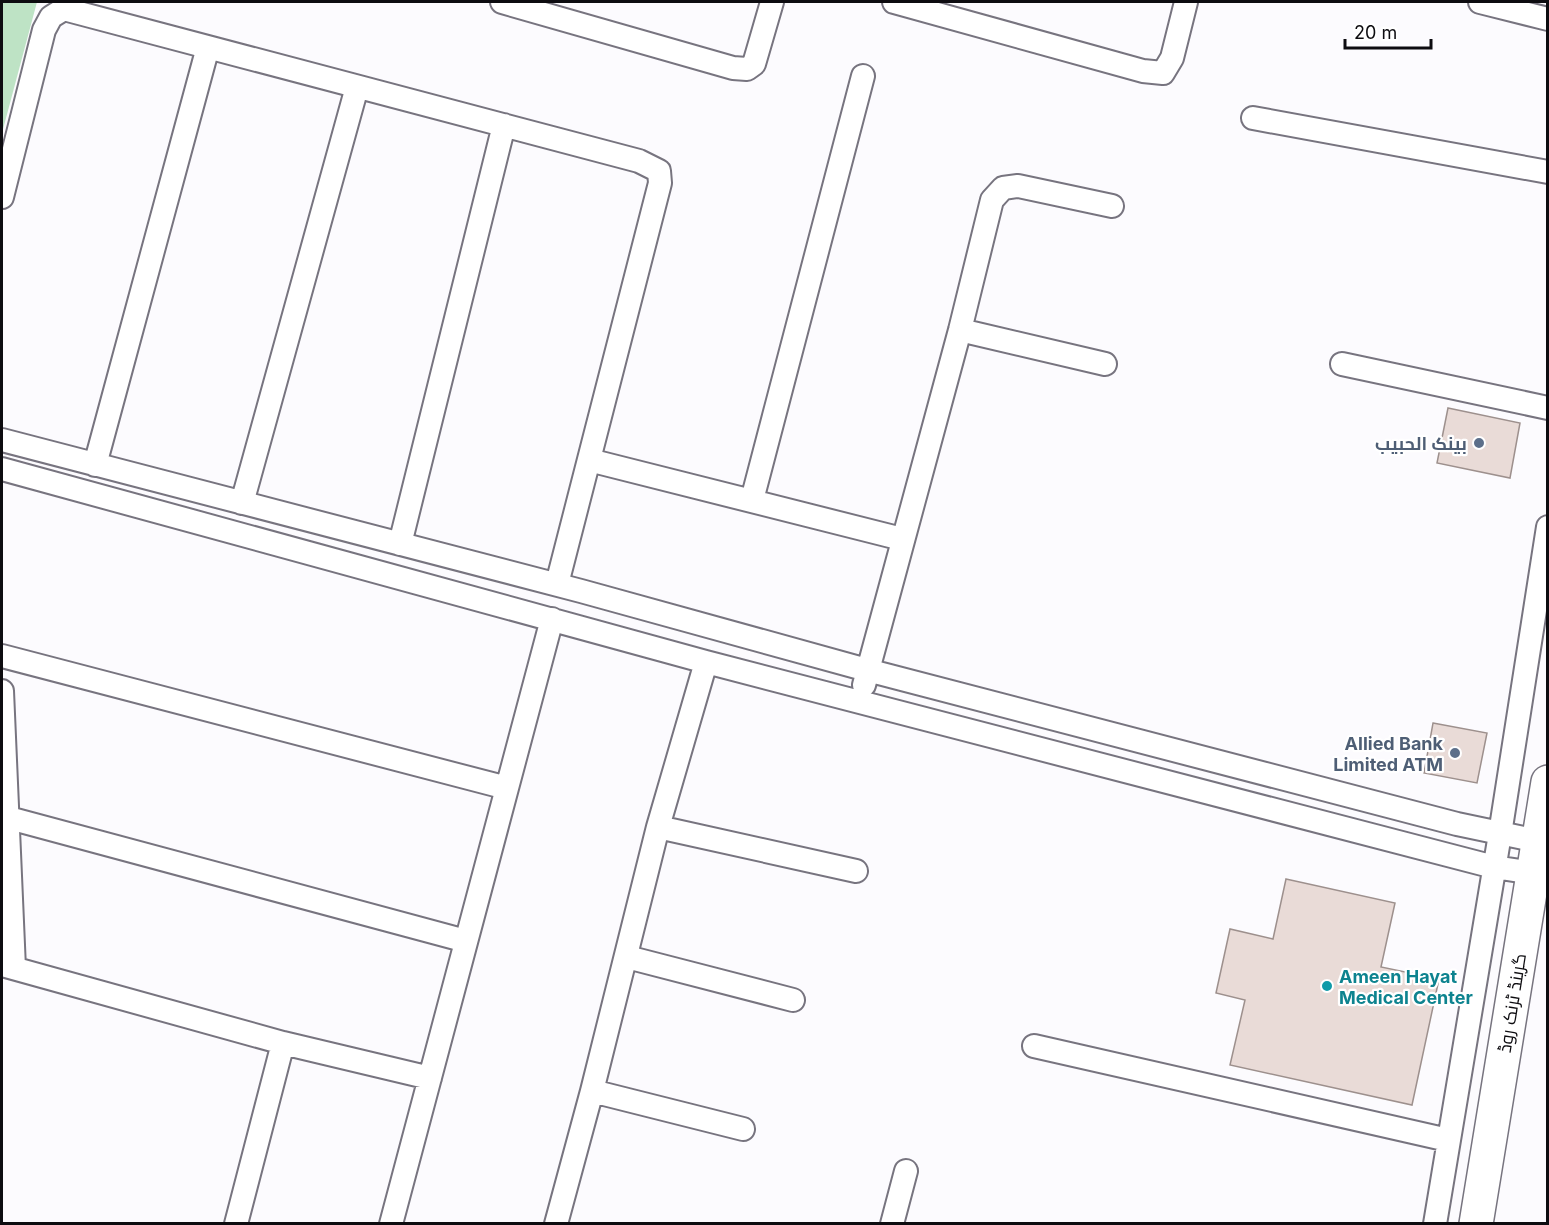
<svg xmlns="http://www.w3.org/2000/svg" width="1549" height="1225" viewBox="0 0 1549 1225" font-family="Inter,Cairo,sans-serif">
  <rect width="100%" height="100%" fill="#fcfbfe"/>
  <path fill="#bee3c5" d="M2 2H37L2 133Z"/>
  <path fill="#e9dbd7" stroke="#9d908d" stroke-width="1.5" d="M1448 408 1520 423 1510 478 1437 463Z
    M1433 723 1487 733 1477 783 1424 773Z
    M1286 879 1395 903 1381 967 1439 979 1412 1105 1230 1065 1245 1000 1216 993 1230 929 1273 939Z"/>
  <g fill="none" stroke-linecap="round" stroke-linejoin="round">
    <defs>
      <path id="street" d="M502 2 733 68 747 69 754 64 772 2
        M894 2 1143 71 1163 73 1172 58 1186 2
        M1480 2 1548 19
        M1253 118 1548 172
        M2 197 44 30 51 17 64 9 639 161 659 171 660 183 557 584
        M960 330 1105 364
        M1342 364 1548 408
        M2 440 581 591 867 670 1457 824 1538 841
        M589 460 902 539
        M95 465 208 47
        M2 469 706 662 1494 867 1533 873
        M752 500 863 76
        M242 503 357 87
        M400 544 504 125
        M2 656 507 788
        M864 685 960 330 992 200 1003 188 1018 186 1112 206
        M2 691 14 968
        M9 818 466 941
        M658 827 856 871
        M627 957 793 1000
        M2 965 283 1043
        M1034 1046 1448 1140
        M592 1091 743 1129
        M236 1224 283 1043 430 1078
        M391 1224 552 619
        M556 1224 592 1091 658 827 706 662
        M892 1224 906 1171
        M1435 1224 1500 834 1548 527"/>
      <path id="highway" d="M1476 1224 1548 782"/>
    </defs>
    <use href="#street" stroke="#77747f" stroke-width="26"/>
    <use href="#highway" stroke="#77747f" stroke-width="36"/>
    <use href="#street" stroke="#fff" stroke-width="22"/>
    <use href="#highway" stroke="#fff" stroke-width="33"/>
  </g>
  <g fill="#5c6f8a" stroke="#fff" stroke-width="2">
    <circle cx="1479" cy="443" r="6"/>
    <circle cx="1455" cy="753" r="6"/>
  </g>
  <circle fill="#0f9aa8" stroke="#fff" stroke-width="2" cx="1327" cy="986" r="6"/>
  <g text-anchor="middle" dominant-baseline="central" stroke-width="4.5" stroke-linejoin="round" paint-order="stroke">
    <g font-size="18" font-weight="bold" fill="#4e5e75" stroke="#fff" text-anchor="end">
      <text x="1467" y="443">بينک الحبيب</text>
      <text x="1443" y="743">Allied Bank<tspan x="1443" dy="21">Limited ATM</tspan></text>
    </g>
    <g font-size="18" font-weight="bold" fill="#0d838f" stroke="#fff" text-anchor="start">
      <text x="1339" y="976">Ameen Hayat<tspan x="1339" dy="21">Medical Center</tspan></text>
    </g>
    <g font-size="18" fill="#0d0c10" stroke="#fff">
      <text transform="translate(1512 1003) rotate(-81)">گرینڈ ٹرنک روڈ</text>
    </g>
  </g>
  <rect width="1549" height="1225" fill="none" stroke="#0d0c10" stroke-width="6"/>
  <path d="M1345 39v9h86v-9" fill="none" stroke="#0d0c10" stroke-width="3"/>
  <text x="1354" y="39" font-size="18" fill="#0d0c10" stroke="#ffffff" stroke-width="4.5" paint-order="stroke">20 m</text>
</svg>
